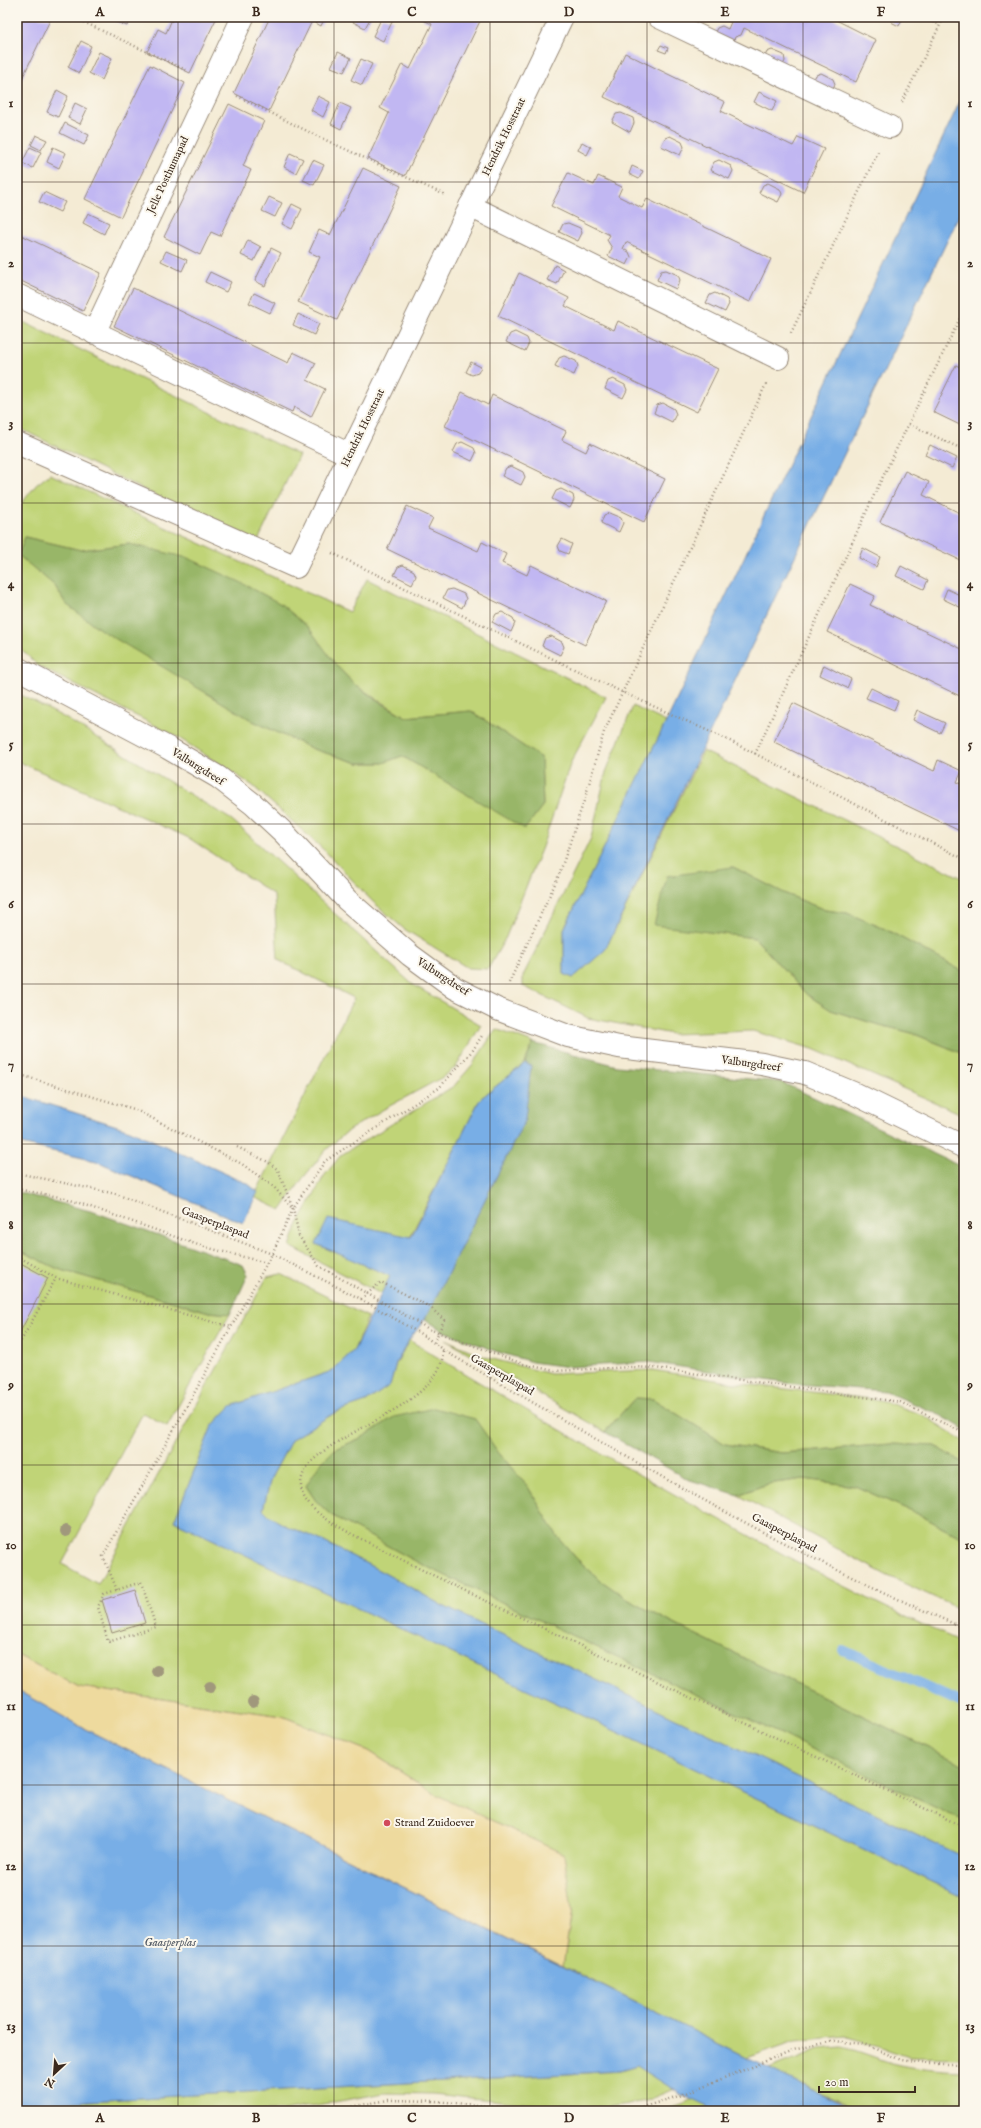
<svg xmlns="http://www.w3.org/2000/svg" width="981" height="2128" viewBox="0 0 981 2128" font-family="'IM FELL English',serif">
  <rect width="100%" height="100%" fill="#fbf7ec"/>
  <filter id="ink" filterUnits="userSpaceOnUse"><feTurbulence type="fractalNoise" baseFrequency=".025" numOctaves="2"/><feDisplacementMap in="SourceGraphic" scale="8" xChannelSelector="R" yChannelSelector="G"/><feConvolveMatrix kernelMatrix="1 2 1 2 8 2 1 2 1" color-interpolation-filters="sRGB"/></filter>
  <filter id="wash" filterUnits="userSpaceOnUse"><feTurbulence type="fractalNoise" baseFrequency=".012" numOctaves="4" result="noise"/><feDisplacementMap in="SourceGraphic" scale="16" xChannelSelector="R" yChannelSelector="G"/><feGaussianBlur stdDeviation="0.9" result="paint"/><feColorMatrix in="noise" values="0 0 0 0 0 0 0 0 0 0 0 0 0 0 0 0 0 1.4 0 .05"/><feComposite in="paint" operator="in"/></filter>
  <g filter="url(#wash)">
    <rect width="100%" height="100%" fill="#f4ebd4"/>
    <path fill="#c0d477" stroke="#7e7f4a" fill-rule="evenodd" d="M17 319 299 455 256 545 17 427Z
      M50 474 349 612 367 579 606 697 571 762 542 847 506 937 488 969 468 968 404 929 372 901 325 851 252 785 176 736 38 666 17 645V509L36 485ZM25 537 81 550 129 544 336 665 355 685 406 717 471 711 541 758 543 805 525 828 402 756 383 763H358L313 749 253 721 66 604Z
      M17 693 65 718 232 820 412 984 481 1025 456 1067 443 1077 384 1109 349 1130 327 1149 303 1178 281 1210 254 1197 354 998 278 960 274 895 189 838 17 761Z
      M633 706 666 722 564 929V974L573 978 605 950 703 751 964 879V972L885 929 847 913 825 910 786 894 733 867 654 924 755 938 806 994 831 1010 872 1023 912 1033 964 1054V1115L813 1049 753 1031 672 1034 588 1018 523 986V976L591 838 606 772Z
      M496 1029 533 1043 525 1063 480 1099 410 1237 316 1244 390 1276 381 1294 290 1246 298 1224 324 1176 341 1155 454 1086 473 1064Z
      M17 1249 58 1269 209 1312 230 1314 167 1426 143 1413 62 1564 98 1584 267 1277 281 1274 368 1317 354 1350 332 1371 231 1406 212 1426 174 1521 964 1897V2058L908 2057 846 2036 795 2041 747 2058 563 1966 572 1910 433 1793 369 1751 282 1716 79 1687 17 1655Z
      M444 1339 485 1357 551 1374 652 1370 735 1383 880 1400 923 1415 964 1441V1463L935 1446 891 1444 782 1453 725 1444 653 1399 635 1398 605 1432Z
      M409 1340C509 1401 609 1459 712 1515 794 1561 877 1606 964 1643V1765L672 1623 629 1600 600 1580 576 1558 558 1537 528 1487 498 1452 474 1419 394 1417 363 1437 334 1450 306 1486 316 1501 331 1515 419 1563 964 1821V1857L443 1606C404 1583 364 1562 324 1542 303 1531 278 1527 263 1509L271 1478 292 1439 336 1412 366 1402 390 1385 396 1364Z
      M804 1479 855 1486 918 1514 964 1539V1611L886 1575 738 1495 767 1484Z
      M842 2047C860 2051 875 2058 892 2063 916 2069 939 2071 964 2072V2111H860L769 2069 819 2049Z
      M637 2066 675 2089 646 2101 603 2108H569L432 2094 385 2093 283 2111H17V2105L620 2071Z
      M693 2099 716 2111H654L682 2104Z
      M407 2106 456 2111H363Z"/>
    <path fill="#98b668" stroke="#6a7043" d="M25 537 81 550 129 544 188 558 240 582 281 604 309 628 336 665 355 685 385 705 406 717 471 711 541 758 543 805 525 829 402 756 383 763H358L313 749 253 721 101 630 66 604 55 586 18 555Z
      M733 867 786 894 825 910 847 913 885 929 964 972V1054L912 1033 872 1023 831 1010 806 994 755 938 654 925 667 876Z
      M533 1043 617 1066 781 1082 964 1168V1429L942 1416 885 1391 785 1383 649 1362 569 1367 532 1362 498 1352 443 1331 425 1319 525 1120 528 1064 525 1063Z
      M17 1192 94 1212 243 1265 248 1275 230 1314 209 1312 58 1269 17 1249Z
      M635 1398 653 1399 725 1444 782 1453 891 1444 935 1446 964 1463V1539L918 1514 855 1486 804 1479 767 1484 738 1495 687 1479 605 1432Z
      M434 1408 475 1419 498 1452 528 1487 558 1537 576 1558 600 1580 629 1600 672 1623 964 1765V1821L419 1563 331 1515 316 1501 306 1486 318 1466 334 1450 363 1437 394 1417Z"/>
    <path fill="#eeda9e" stroke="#94825e" d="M17 1655 79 1687 282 1716 369 1751 433 1793 564 1854 572 1910 563 1966 83 1728 17 1690Z"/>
    <path fill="#78aee6" stroke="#5a6c82" d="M964 93V206L605 950 573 978 564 974V929L670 714Z
      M525 1063 531 1066 525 1120 425 1319 409 1340 396 1363 390 1385 366 1402 336 1412 292 1439 271 1478 263 1509C278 1527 303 1531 324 1542 364 1562 404 1583 443 1606L964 1857V1897L174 1521 212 1426 231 1406 332 1371 354 1350 390 1276 316 1244 328 1219 411 1237 480 1099Z
      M17 1096 25 1097 130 1130 248 1184 258 1192 243 1223 96 1161 17 1143Z
      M17 1690 83 1728 747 2058 842 2104 860 2111H716L682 2095 637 2066 620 2071 17 2105Z"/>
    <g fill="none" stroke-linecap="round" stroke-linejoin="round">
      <path stroke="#78aee6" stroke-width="10" d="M843 1650 964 1704"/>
    </g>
    <g id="blocks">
      <path fill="#c1b7f2" d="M17 17 51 18 17 89Z
        M116 17H132L127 26 114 21Z
        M173 17H217L190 73 147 52 158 29 166 33Z
        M270 17H325L321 26 312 21 269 111 234 93Z
        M355 17H371L365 28 353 22Z
        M382 17 393 20 383 41 373 36Z
        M425 17H482L405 176 368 158 389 113 380 108 402 64 410 69 432 24 423 20Z
        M720 17H830L876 40 856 82 744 28 741 35 735 37 732 45 713 36 717 28 722 26 728 29 731 22Z
        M894 17H903L899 26 891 22Z
        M81 41 91 46 79 73 68 67Z
        M661 45 668 48 666 53 658 50Z
        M772 50 784 55 785 61 781 69 763 60 767 52Z
        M99 52 112 58 102 80 89 73Z
        M338 52 351 58 344 72 331 67Z
        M625 53 725 102 721 111 793 146 798 137 824 149 803 192 604 97Z
        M361 59 372 64 362 85 351 80Z
        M150 65 185 83 121 217 85 199Z
        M821 73 833 79 835 84 831 92 812 83 816 75Z
        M57 90 68 96 58 117 47 112Z
        M759 92 777 101 772 111 754 102Z
        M318 96 330 102 323 117 311 110Z
        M75 103 87 109 80 124 68 118Z
        M340 103 351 108 341 129 331 124Z
        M229 104 264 121 243 166 251 170 220 236 211 232 200 255 164 237Z
        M621 113 633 118 634 123 630 132 612 122 616 114Z
        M65 123 89 135 84 145 60 133Z
        M36 135 47 140 41 150 31 145Z
        M670 136 682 142 684 147 680 155 661 146 665 138Z
        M582 142 591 147 587 155 578 150Z
        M30 147 41 152 33 168 22 163Z
        M53 147 66 153 59 168 47 162Z
        M290 153 303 159 296 173 284 167Z
        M313 160 324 165 314 185 303 180Z
        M719 160 731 166 733 171 729 179 710 170 714 162Z
        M632 166 643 171 639 179 629 174Z
        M363 168 401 186 337 320 298 302 320 257 309 252 319 230 330 235Z
        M568 173 594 185 598 176 622 187 618 196 642 208 647 199 771 259 750 302 626 242 623 249 629 252 631 257 627 265 608 256 612 248 607 240 610 235 551 206Z
        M768 183 780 189 782 194 778 202 759 193 763 185Z
        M44 192 65 202 60 212 39 202Z
        M269 197 282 203 275 217 262 211Z
        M292 204 302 209 292 229 282 224Z
        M88 213 109 223 104 234 83 223Z
        M568 223 580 228 582 233 578 241 559 232 563 224Z
        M17 233 101 273 83 311 17 279Z
        M248 240 261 247 254 261 241 255Z
        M271 248 281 253 265 286 255 281Z
        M166 251 187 260 182 271 161 261Z
        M555 265 564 270 557 284 547 280Z
        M666 270 678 275 680 280 676 289 657 280 661 271Z
        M210 272 231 282 226 292 205 282Z
        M519 273 569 298 565 306 614 330 618 321 718 369 697 412 498 316Z
        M133 288 288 363 293 352 316 363 307 380 325 389 311 417 294 407 292 412 269 401 114 326Z
        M254 293 275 303 270 313 249 303Z
        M715 293 727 299 729 304 725 312 706 303 710 295Z
        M298 314 319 324 314 335 293 325Z
        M515 332 527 338 529 343 525 351 506 342 510 334Z
        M564 356 576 361 578 366 574 375 555 366 559 358Z
        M471 362 481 367 478 373 472 375 466 372Z
        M956 365 964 369V427L933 412Z
        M613 379 625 385 627 390 623 398 605 389 608 381Z
        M462 392 488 405 492 395 566 431 562 440 586 452 590 443 665 479 644 522 445 426Z
        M663 403 674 409 676 414 672 422 654 413 657 405Z
        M462 442 474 448 476 453 472 461 453 452 457 444Z
        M930 445 957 458 952 468 925 455Z
        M511 466 523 472 525 477 521 485 502 476 506 468Z
        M905 471 929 482 923 495 964 515V562L880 522Z
        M561 489 573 495 574 500 570 508 552 499 556 491Z
        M407 506 433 518 428 528 478 551 482 542 506 554 502 563 527 575 531 565 606 601 585 645 387 549Z
        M609 513 621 518 623 523 619 532 601 523 604 515Z
        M562 539 572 544 568 554 560 551 558 546Z
        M863 548 880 557 876 567 859 558Z
        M403 565 414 571 416 576 412 584 394 575 398 567Z
        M901 566 928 580 924 589 896 576Z
        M850 584 875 596 870 605 964 650V698L827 632Z
        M452 589 464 594 466 599 462 608 443 598 447 590Z
        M947 589 964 597V609L943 599Z
        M502 612 513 618 515 623 511 632 492 622 496 614Z
        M551 636 562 642 564 647 560 655 542 646 545 638Z
        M824 665 851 679 847 688 820 675Z
        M871 688 898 701 894 710 866 698Z
        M793 703 934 771 938 760 962 771 957 782 964 785V833L774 742Z
        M917 710 945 723 940 733 913 720Z
        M17 1261 48 1278 17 1338Z
        M135 1590 145 1623 112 1633 102 1600Z"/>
    </g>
  </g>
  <g filter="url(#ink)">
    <use href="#blocks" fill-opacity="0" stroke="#988a79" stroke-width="1"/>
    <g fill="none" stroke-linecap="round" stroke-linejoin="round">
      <defs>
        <path id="pedestrian" d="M659 17 890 127
          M470 206 778 358
          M17 295 350 455
          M94 333 243 17"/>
        <path id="minor" d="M17 443 296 567 562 17
          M17 668 168 748 218 777 253 804 284 833 347 900 410 955 455 988 497 1009 568 1036 619 1047 762 1064 805 1073 853 1093 964 1147"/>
      </defs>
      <use href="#pedestrian" stroke="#988a79" stroke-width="24"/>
      <use href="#minor" stroke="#988a79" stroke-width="24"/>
      <path stroke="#988a79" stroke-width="2.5" stroke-dasharray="1 3" stroke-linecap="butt" d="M73 17 188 71
        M922 17 940 25
        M237 96 317 136 445 195
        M902 102 944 17
        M791 333 878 152
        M909 424 964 450
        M332 553 622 692 724 738 964 859
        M755 754 875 493 964 310
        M509 983 559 875 585 798 604 732 766 384
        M17 1074 134 1109 242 1164 274 1187 291 1207
        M237 1147 268 1162 278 1170 293 1208 299 1236 319 1266 429 1329 523 1364 555 1371 632 1367 655 1368 900 1402 964 1433
        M17 1173 116 1194 272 1254 361 1299 426 1337 443 1350C613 1449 783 1552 964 1628
        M17 1189 65 1198 201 1246 267 1263
        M17 1256 56 1278 231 1327
        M361 1299 381 1282 430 1307 444 1320 434 1343
        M17 1348 56 1278
        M443 1351C443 1416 287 1437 302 1492 307 1507 323 1517 336 1525 352 1535 370 1543 387 1552 449 1584 514 1614 577 1644 706 1704 835 1766 964 1827
        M141 1582 156 1627 108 1642 98 1607 104 1594Z
        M117 1590 103 1556 272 1254 293 1208 325 1161 439 1088 473 1050 483 1034
        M329 2111 388 2100 435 2101 537 2111
        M630 2111 682 2095 793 2050 834 2041 864 2044 901 2060 929 2064H964"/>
      <use href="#pedestrian" stroke="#fff" stroke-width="22"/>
      <use href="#minor" stroke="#fff" stroke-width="22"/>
    </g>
    <g fill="#a0987c">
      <circle cx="66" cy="1531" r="6"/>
      <circle cx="157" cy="1671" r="6"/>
      <circle cx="210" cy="1687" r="6"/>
      <circle cx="253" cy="1702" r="6"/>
    </g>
  </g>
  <path fill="none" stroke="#3b2a1e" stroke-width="1" stroke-opacity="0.55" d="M178 17V2111M334 17V2111M490 17V2111M647 17V2111M803 17V2111M17 182H964M17 343H964M17 503H964M17 663H964M17 824H964M17 984H964M17 1144H964M17 1304H964M17 1465H964M17 1625H964M17 1785H964M17 1946H964"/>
  <circle fill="#d1495b" stroke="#fbf7ec" stroke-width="1.5" cx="387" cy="1823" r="4"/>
  <g text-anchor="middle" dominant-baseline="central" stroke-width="4" stroke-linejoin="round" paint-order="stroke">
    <g font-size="11" fill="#3b2a1e" stroke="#fbf7ec">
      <text transform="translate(504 137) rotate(-64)">Hendrik Hosstraat</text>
      <text transform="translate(168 175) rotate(-65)">Jelle Posthumapad</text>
      <text transform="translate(363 428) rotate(-64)">Hendrik Hosstraat</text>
      <text transform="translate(198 767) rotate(32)">Valburgdreef</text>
      <text transform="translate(443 977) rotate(33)">Valburgdreef</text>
      <text transform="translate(751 1064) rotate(8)">Valburgdreef</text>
      <text transform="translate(215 1223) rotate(21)">Gaasperplaspad</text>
      <text transform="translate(502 1375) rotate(30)">Gaasperplaspad</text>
      <text transform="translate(784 1533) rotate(28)">Gaasperplaspad</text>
    </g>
    <g font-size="11" fill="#3b2a1e" stroke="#fbf7ec" text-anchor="start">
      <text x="395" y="1823">Strand Zuidoever</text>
    </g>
    <g font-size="12" font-style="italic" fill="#505864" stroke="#fbf7ec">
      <text x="170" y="1942">Gaasperplas</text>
    </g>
  </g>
  <rect width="981" height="2128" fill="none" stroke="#fbf7ec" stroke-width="44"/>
  <g transform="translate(54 2074) rotate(206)" stroke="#fbf7ec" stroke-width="3" paint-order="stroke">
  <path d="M0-3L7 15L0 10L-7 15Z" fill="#3b2a1e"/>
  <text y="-6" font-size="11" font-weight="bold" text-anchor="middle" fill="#3b2a1e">N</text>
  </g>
  <path d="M819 2086v6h96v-6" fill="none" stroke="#3b2a1e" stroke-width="2"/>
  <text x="825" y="2086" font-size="12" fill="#3b2a1e" stroke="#fbf7ec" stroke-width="3" paint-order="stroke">20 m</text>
  <rect x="22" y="22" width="937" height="2084" fill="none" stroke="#3b2a1e" stroke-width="1.5"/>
  <g font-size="13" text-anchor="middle" font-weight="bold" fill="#3b2a1e">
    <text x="100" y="16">A</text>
    <text x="256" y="16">B</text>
    <text x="412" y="16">C</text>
    <text x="569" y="16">D</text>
    <text x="725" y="16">E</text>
    <text x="881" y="16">F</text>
    <text x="11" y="107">1</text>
    <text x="970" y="107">1</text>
    <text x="11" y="267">2</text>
    <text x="970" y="267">2</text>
    <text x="11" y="427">3</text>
    <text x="970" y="427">3</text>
    <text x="11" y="588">4</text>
    <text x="970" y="588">4</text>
    <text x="11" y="748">5</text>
    <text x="970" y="748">5</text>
    <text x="11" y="908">6</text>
    <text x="970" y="908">6</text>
    <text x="11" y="1069">7</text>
    <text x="970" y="1069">7</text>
    <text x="11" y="1229">8</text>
    <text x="970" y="1229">8</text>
    <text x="11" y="1389">9</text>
    <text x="970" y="1389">9</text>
    <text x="11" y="1549">10</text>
    <text x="970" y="1549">10</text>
    <text x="11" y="1710">11</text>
    <text x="970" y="1710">11</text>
    <text x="11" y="1870">12</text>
    <text x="970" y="1870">12</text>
    <text x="11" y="2030">13</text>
    <text x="970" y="2030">13</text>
    <text x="100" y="2122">A</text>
    <text x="256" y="2122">B</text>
    <text x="412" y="2122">C</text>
    <text x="569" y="2122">D</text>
    <text x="725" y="2122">E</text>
    <text x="881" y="2122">F</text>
  </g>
</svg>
